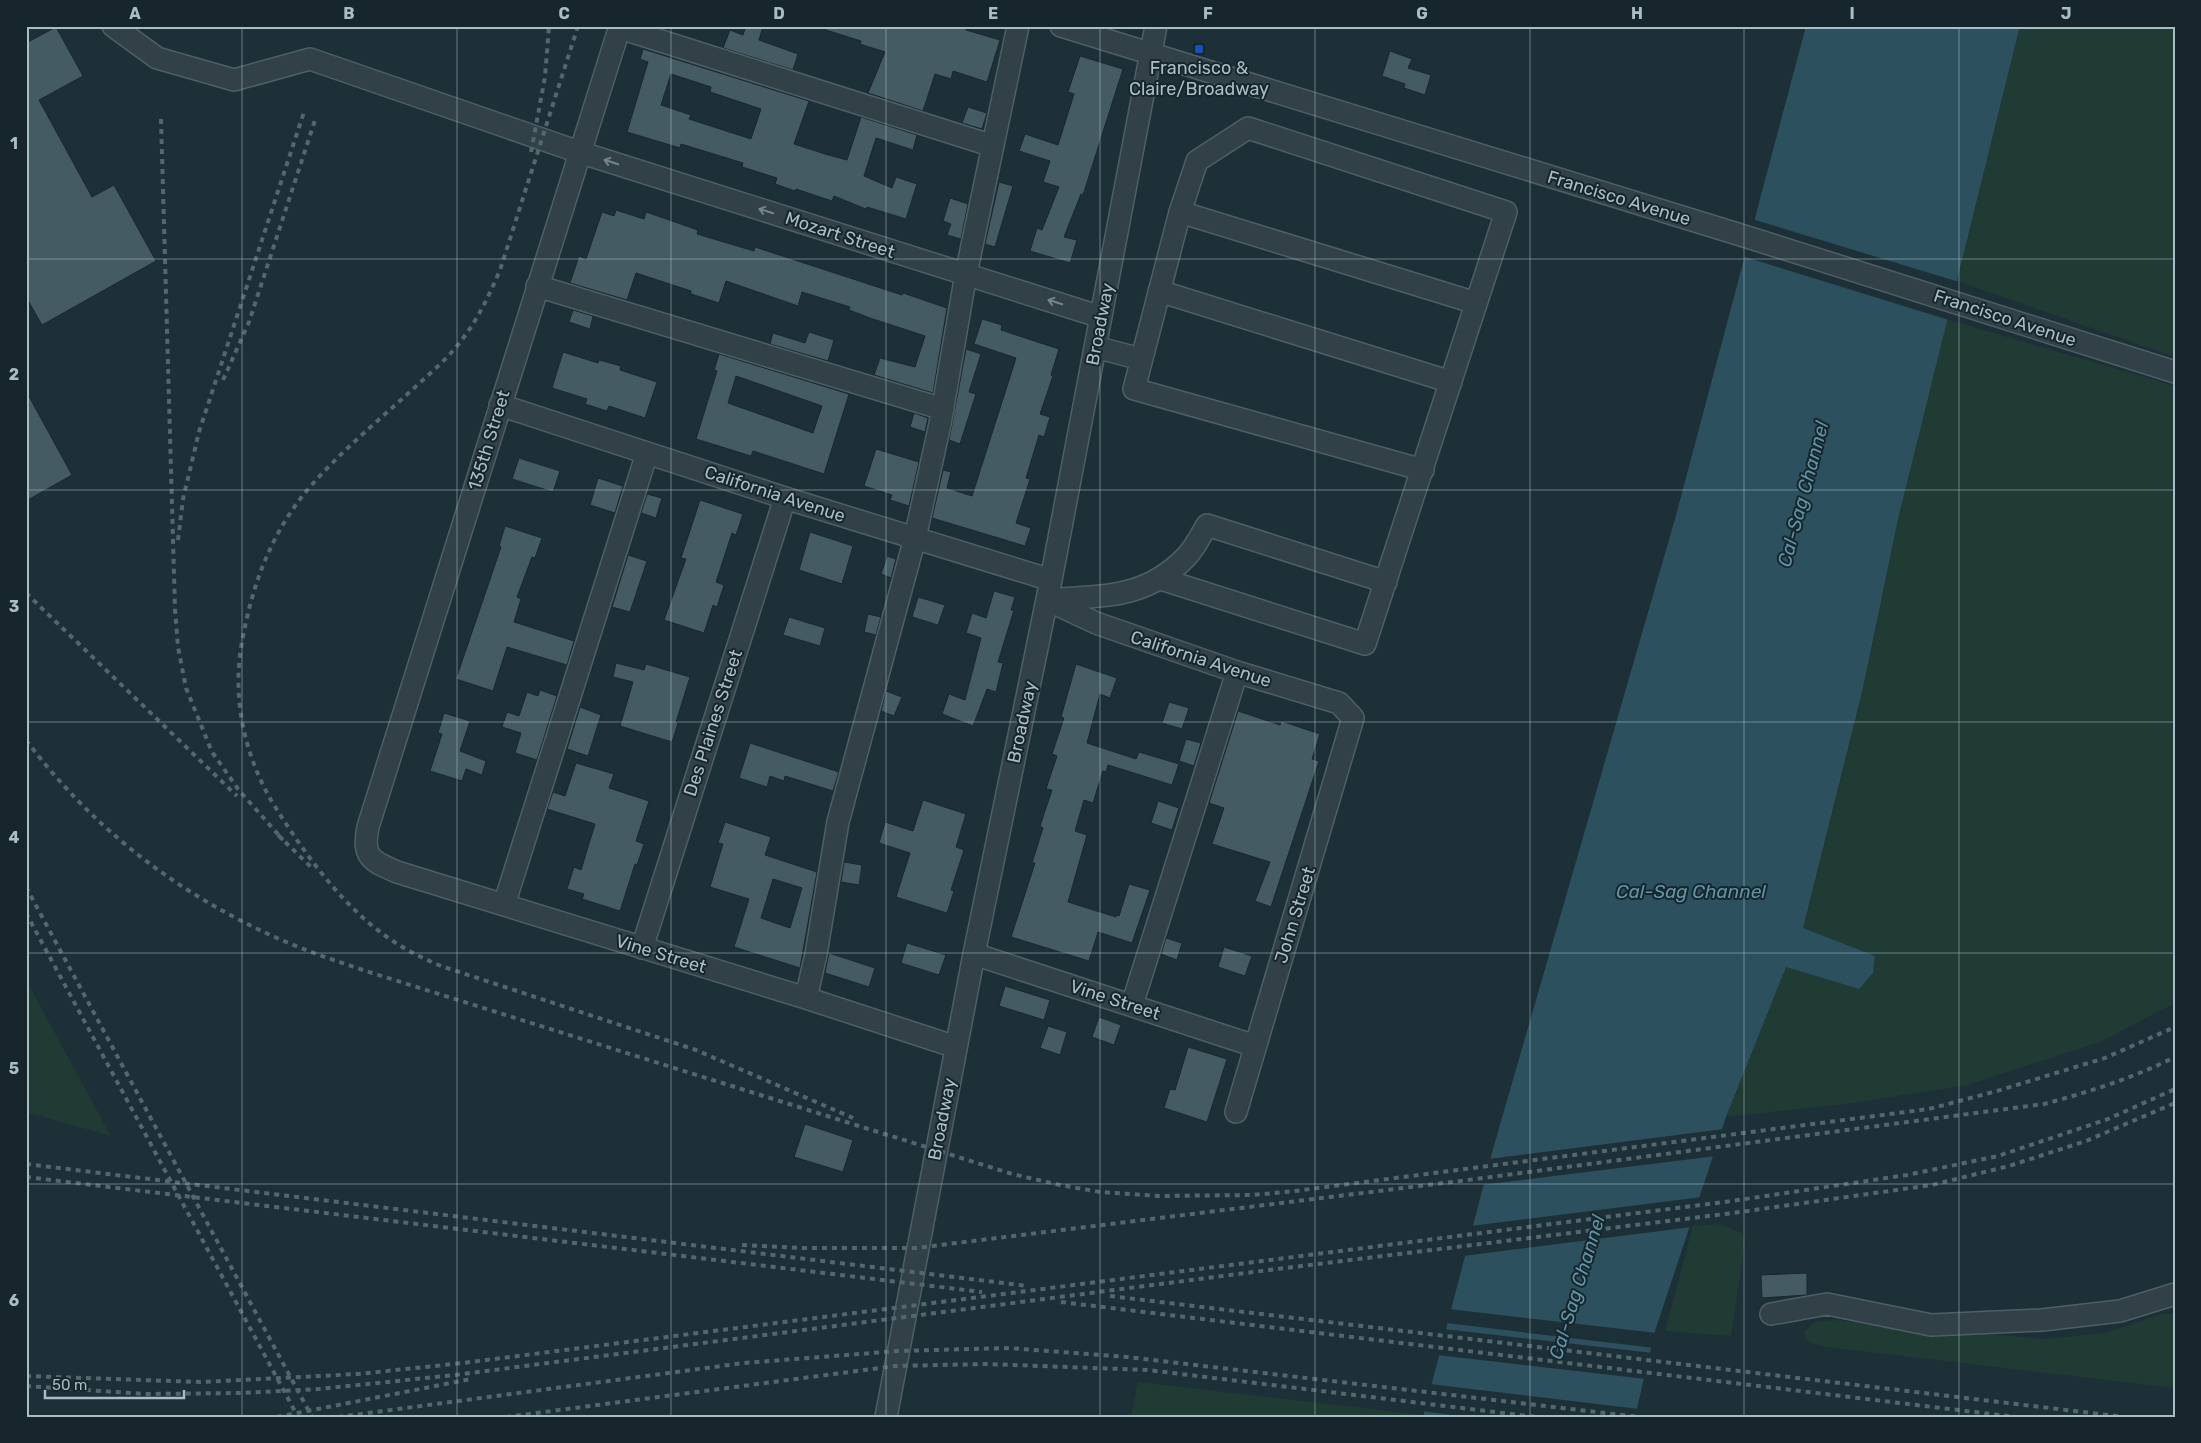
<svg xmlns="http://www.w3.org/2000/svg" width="2201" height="1443" viewBox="0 0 2201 1443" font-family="Rubik,sans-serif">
  <rect width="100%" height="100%" fill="#1d3037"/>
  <path fill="#203a34" d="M2020 26H2175V357L1957 281Z
    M1946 319 2175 386V1003L2100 1042 1967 1085 1853 1103 1726 1117 1786 967 1859 989 1874 956 1803 928 1863 688 1898 519Z
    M26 980 111 1136 26 1112Z
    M1720 1224 1742 1233 1745 1243 1731 1336 1665 1331 1693 1226Z
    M2161 1314H2175V1388L1827 1347 1809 1343 1803 1333 1814 1322 1833 1320 2044 1339 2105 1333Z
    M1138 1382 1423 1415V1417H1140L1131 1415Z"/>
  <path fill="#2d505e" d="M1806 26H2020L1898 519 1863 688 1803 928 1875 956 1873 973 1859 989 1786 967 1726 1117 1655 1331 1635 1417H1423L1493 1149 1675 519Z"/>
  <path fill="#1d3037" d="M1752 219 1959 282 1949 320 1742 256Z
    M1724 1129 1716 1156 1481 1185 1488 1159Z
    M1702 1197 1692 1227 1463 1256 1471 1226Z
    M1449 1309 1657 1333 1654 1348 1446 1323Z
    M1444 1329 1653 1353 1646 1379 1437 1355Z
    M1430 1384 1639 1409 1637 1417H1467L1422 1411Z"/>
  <path fill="#455b63" stroke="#19282e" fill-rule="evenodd" d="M746 26H763L759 40 798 54 793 70 723 48 730 30 743 35Z
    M826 26H967L966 30 1000 40 987 82 953 71 951 79 935 74 923 111 868 93 885 52 860 44 861 41 826 30Z
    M56 27 83 76 39 100 92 197 114 185 156 261 42 325 26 297V43Z
    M643 49 809 101 794 144 825 154 847 160 861 117 917 135 913 150 876 138 864 176 892 188 896 177 917 184 906 219 867 207 866 209 834 196 832 201 796 189 795 191 775 184 777 178 742 167 743 163 681 144 680 148 627 132 648 62 640 59ZM671 74 711 87 710 92 761 109 751 139 689 119 691 115 661 105Z
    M1390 51 1412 59 1408 68 1431 75 1425 95 1404 88 1405 84 1382 76Z
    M1080 56 1123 69 1083 195 1081 194 1064 237 1077 240 1070 263 1030 251 1037 228 1042 230 1059 187 1043 182 1050 161 1019 151 1025 134 1058 145 1074 94 1068 92Z
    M968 107 987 113 982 129 962 123Z
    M999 182 1013 186 995 247 985 244Z
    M950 198 968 204 961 239 947 235 951 224 943 221Z
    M616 210 644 219 646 212 698 230 697 234 754 251 755 247 902 295 903 293 947 308 933 393 874 375 880 358 915 367 925 336 870 318 849 310 850 307 802 292 798 306 726 281 719 303 691 294V291L636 273 627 300 570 283 579 256 586 259 602 212 614 216Z
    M573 310 593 316 590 329 569 322Z
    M982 319 1002 325 1001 330 1059 349 1051 375 1053 376 1040 414 1050 417 1044 437 1039 435 1026 478 1030 479 1016 523 1031 528 1025 546 932 518 943 470 951 472 947 488 972 496 1016 358 974 344Z
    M809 332 834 340 828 361 770 344 773 333 805 343Z
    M966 349 981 354 969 392 976 394 960 444 949 440Z
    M563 352 598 363 599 360 621 366 620 370 657 382 645 418 609 406 607 411 585 404 587 399 552 388Z
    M719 354 849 394 824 474 753 451 751 456 696 439 717 371 714 370ZM736 376 822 406 813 433 728 403Z
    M26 391 72 475 26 501Z
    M914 413 928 418 925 432 910 427Z
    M876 449 919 462 909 506 890 500 892 495 864 486Z
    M519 458 560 471 553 492 512 479Z
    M598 478 623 486 615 513 590 505Z
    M647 494 662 498 656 518 641 513Z
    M700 500 743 514 736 535 732 533 716 582 724 585 717 607 713 605 704 633 664 620 686 559 681 558Z
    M505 526 542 538 535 558 532 557 517 597 521 599 514 622 574 641 567 665 507 647 493 691 456 679 501 547 499 546Z
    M810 532 853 546 842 584 799 570Z
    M628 555 647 561 630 612 612 607Z
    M887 556 896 559 891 578 881 574Z
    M994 591 1015 597 1011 610H1014L998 662 1003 663 996 692 987 689 973 726 942 714 949 694 965 700 981 638 966 633 972 613 986 618Z
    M918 597 945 605 938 625 912 617Z
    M868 614 881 617 876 635 864 632Z
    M789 617 825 628 820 646 783 635Z
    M616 663 644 670 646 664 690 677 676 722 678 723 672 742 620 726 633 682 613 677Z
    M1076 664 1117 678 1110 698 1100 694 1087 743 1136 759 1139 752 1179 764 1172 785 1108 765 1106 772 1103 771 1093 803 1084 800 1075 831 1087 835 1068 902 1116 917V915L1119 916 1129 884 1150 890 1132 943 1098 932 1089 961 1011 937 1035 863H1032L1043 828 1040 826 1052 790 1046 789 1057 756 1052 754 1064 718 1061 717Z
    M540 690 557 696 537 760 515 753 521 733 502 727 507 712 519 716 527 692 538 696Z
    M886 691 902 697 894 716 881 711Z
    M1169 702 1189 708 1182 729 1162 723Z
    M580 707 601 715 588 756 567 749Z
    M1238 711 1280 725 1281 721 1320 734 1312 759 1319 761 1271 907 1255 901 1270 862 1212 844 1224 808 1209 803Z
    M444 713 470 721 460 751 486 761 482 775 466 769 462 781 430 771 442 734 438 733Z
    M1186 739 1201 743 1194 766 1179 761Z
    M750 743 839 772 833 791 785 776 784 781 770 776 767 787 739 778Z
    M576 763 614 774 609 788 649 801 636 841 644 844 637 865 635 864 620 911 582 899 584 894 567 889 574 867 581 870 595 824 547 809 553 792 565 796Z
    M923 800 966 814 956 847 964 850 951 890 954 891 947 913 896 897 910 853 879 843 885 822 913 831Z
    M1158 801 1179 808 1172 830 1151 823Z
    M725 822 771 837 765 855 817 872 800 968 734 947 749 899 710 887 723 844 718 843ZM773 879 802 888 790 928 761 918Z
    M844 862 862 865 859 885 841 882Z
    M1166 938 1182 943 1177 960 1161 954Z
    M907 943 946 955 939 975 901 963Z
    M1224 947 1252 956 1245 976 1218 967Z
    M829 953 875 968 869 987 825 973Z
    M1005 986 1050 1000 1044 1020 999 1006Z
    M1099 1017 1121 1025 1114 1045 1092 1037Z
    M1048 1026 1067 1032 1060 1055 1040 1048Z
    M1188 1047 1227 1059 1207 1122 1164 1108 1170 1089 1175 1090Z
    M805 1124 853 1140 843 1172 794 1157Z
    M1807 1273V1295L1762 1298 1761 1275Z"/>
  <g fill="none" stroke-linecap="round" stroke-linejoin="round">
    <defs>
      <path id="minor" d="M113 26 157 58 234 80 310 59 579 152 1101 317
        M620 26 368 827C362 857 371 861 397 872L806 998 956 1047
        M1061 26 1744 236 2175 372
        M620 28 993 146
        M1180 212 1476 303
        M537 286 943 409
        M1159 291 1451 382
        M1095 347 1141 359
        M500 405 785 498 1051 580
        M1161 579 1365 644 1506 212 1248 128 1197 161 1180 212 1134 389 1423 470
        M1047 600 1096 623 1237 672 1339 703 1353 718 1236 1112
        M1047 600C1104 595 1144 600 1186 557 1195 548 1201 535 1207 525L1386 582
        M504 905 647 453
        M642 948 785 498
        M974 954 1255 1046
        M806 998 816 954 838 822 915 538 940 424 966 274 1018 26
        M1132 1005 1237 672
        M1771 1314 1827 1304 1931 1325 2042 1320 2120 1311 2175 1294
        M886 1417 974 954 1051 580 1156 26"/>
    </defs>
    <use href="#minor" stroke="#4e5f66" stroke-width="24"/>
    <use href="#minor" stroke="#314147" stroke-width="21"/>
    <path stroke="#52676f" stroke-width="4" stroke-dasharray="5 5" stroke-linecap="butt" d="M578 26 500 270C488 298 476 323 457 346 444 362 428 375 413 389 378 421 340 452 309 488 271 533 252 585 242 642 231 701 246 763 279 813 308 858 343 906 387 937 404 949 422 958 441 966L696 1050 853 1118
      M161 119 175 610 178 647 186 688 212 752 238 789 283 840
      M531 152 545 77 549 26
      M223 380 249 322 316 117
      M178 540 183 499 199 432 304 112
      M26 593 237 796
      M26 740C90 825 170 888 266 933 300 949 336 961 372 973L1012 1174 1060 1185 1100 1192 1159 1196 1253 1195 1295 1191 1929 1109 1997 1091 2105 1058 2175 1027
      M278 835 311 867
      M26 887 312 1417
      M26 913 298 1417
      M26 1164 1028 1286
      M26 1177 982 1292
      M742 1245 802 1248H916L1468 1180 2044 1104C2089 1092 2133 1078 2175 1057
      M1110 1296 2125 1417
      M1061 1302 2016 1417
      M26 1376 200 1382 358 1374 463 1363 1732 1201 1907 1175 1998 1156 2108 1119 2175 1089
      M26 1386 146 1394 240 1393 319 1389 455 1375 1269 1270 1733 1213 1932 1185 2009 1166 2086 1141 2175 1103
      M277 1417 471 1379
      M338 1417 744 1363 898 1351 1009 1348 1127 1357 1639 1417
      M506 1417 895 1366 986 1364 1148 1370 1536 1417"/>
  </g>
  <defs><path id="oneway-shaft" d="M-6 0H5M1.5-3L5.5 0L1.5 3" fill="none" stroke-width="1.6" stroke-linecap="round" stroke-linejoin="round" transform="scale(1.25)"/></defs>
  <g stroke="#74858c">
    <use href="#oneway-shaft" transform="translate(611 162) rotate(-162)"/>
    <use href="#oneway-shaft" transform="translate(766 211) rotate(-162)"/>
    <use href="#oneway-shaft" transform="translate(1055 302) rotate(-162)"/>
  </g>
  <path fill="none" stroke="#aabdc5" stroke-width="1" stroke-opacity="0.55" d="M242 26V1417M457 26V1417M671 26V1417M886 26V1417M1100 26V1417M1315 26V1417M1530 26V1417M1744 26V1417M1959 26V1417M26 259H2175M26 490H2175M26 722H2175M26 953H2175M26 1184H2175"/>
  <rect fill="#1a4fb4" stroke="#17262c" stroke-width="2" x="1194" y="44" width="10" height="10" rx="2.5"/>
  <g text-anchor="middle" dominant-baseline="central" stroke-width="4" stroke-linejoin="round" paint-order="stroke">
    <g font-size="18" fill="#aabdc5" stroke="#17262c">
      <text x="1199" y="68">Francisco &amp;<tspan x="1199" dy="21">Claire/Broadway</tspan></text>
    </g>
    <g font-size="18" fill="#aabdc5" stroke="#17262c">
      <text transform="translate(1619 198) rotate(17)">Francisco Avenue</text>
      <text transform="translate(840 235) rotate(18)">Mozart Street</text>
      <text transform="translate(2005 318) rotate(18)">Francisco Avenue</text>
      <text transform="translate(1100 324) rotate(-79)">Broadway</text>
      <text transform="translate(489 440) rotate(-73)">135th Street</text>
      <text transform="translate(775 494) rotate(18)">California Avenue</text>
      <text transform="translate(1201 659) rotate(18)">California Avenue</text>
      <text transform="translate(1022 722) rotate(-78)">Broadway</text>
      <text transform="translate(713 723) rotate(-72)">Des Plaines Street</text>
      <text transform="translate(1295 915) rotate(-73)">John Street</text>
      <text transform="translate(661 954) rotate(17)">Vine Street</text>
      <text transform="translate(1115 1000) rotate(18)">Vine Street</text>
      <text transform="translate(942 1119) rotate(-79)">Broadway</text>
    </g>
    <g font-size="19" font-style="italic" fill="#6094a8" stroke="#17262c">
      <text transform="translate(1803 494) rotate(-75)">Cal-Sag Channel</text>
      <text x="1691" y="891">Cal-Sag Channel</text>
      <text transform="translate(1577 1287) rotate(-73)">Cal-Sag Channel</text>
    </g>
  </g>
  <rect width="2201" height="1443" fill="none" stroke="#17262c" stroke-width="55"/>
  <path d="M45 1390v8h139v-8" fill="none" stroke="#aabdc5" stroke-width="2.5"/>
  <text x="52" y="1390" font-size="15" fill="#aabdc5" stroke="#17262c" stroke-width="4" paint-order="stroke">50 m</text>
  <rect x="28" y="28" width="2146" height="1388" fill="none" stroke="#aabdc5" stroke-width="2"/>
  <g font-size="16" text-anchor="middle" font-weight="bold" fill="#aabdc5">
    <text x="135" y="19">A</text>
    <text x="349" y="19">B</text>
    <text x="564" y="19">C</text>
    <text x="779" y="19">D</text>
    <text x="993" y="19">E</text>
    <text x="1208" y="19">F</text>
    <text x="1422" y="19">G</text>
    <text x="1637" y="19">H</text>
    <text x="1852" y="19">I</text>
    <text x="2066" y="19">J</text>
    <text x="14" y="149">1</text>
    <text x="14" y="380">2</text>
    <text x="14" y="612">3</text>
    <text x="14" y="843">4</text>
    <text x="14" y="1074">5</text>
    <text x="14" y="1306">6</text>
  </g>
</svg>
